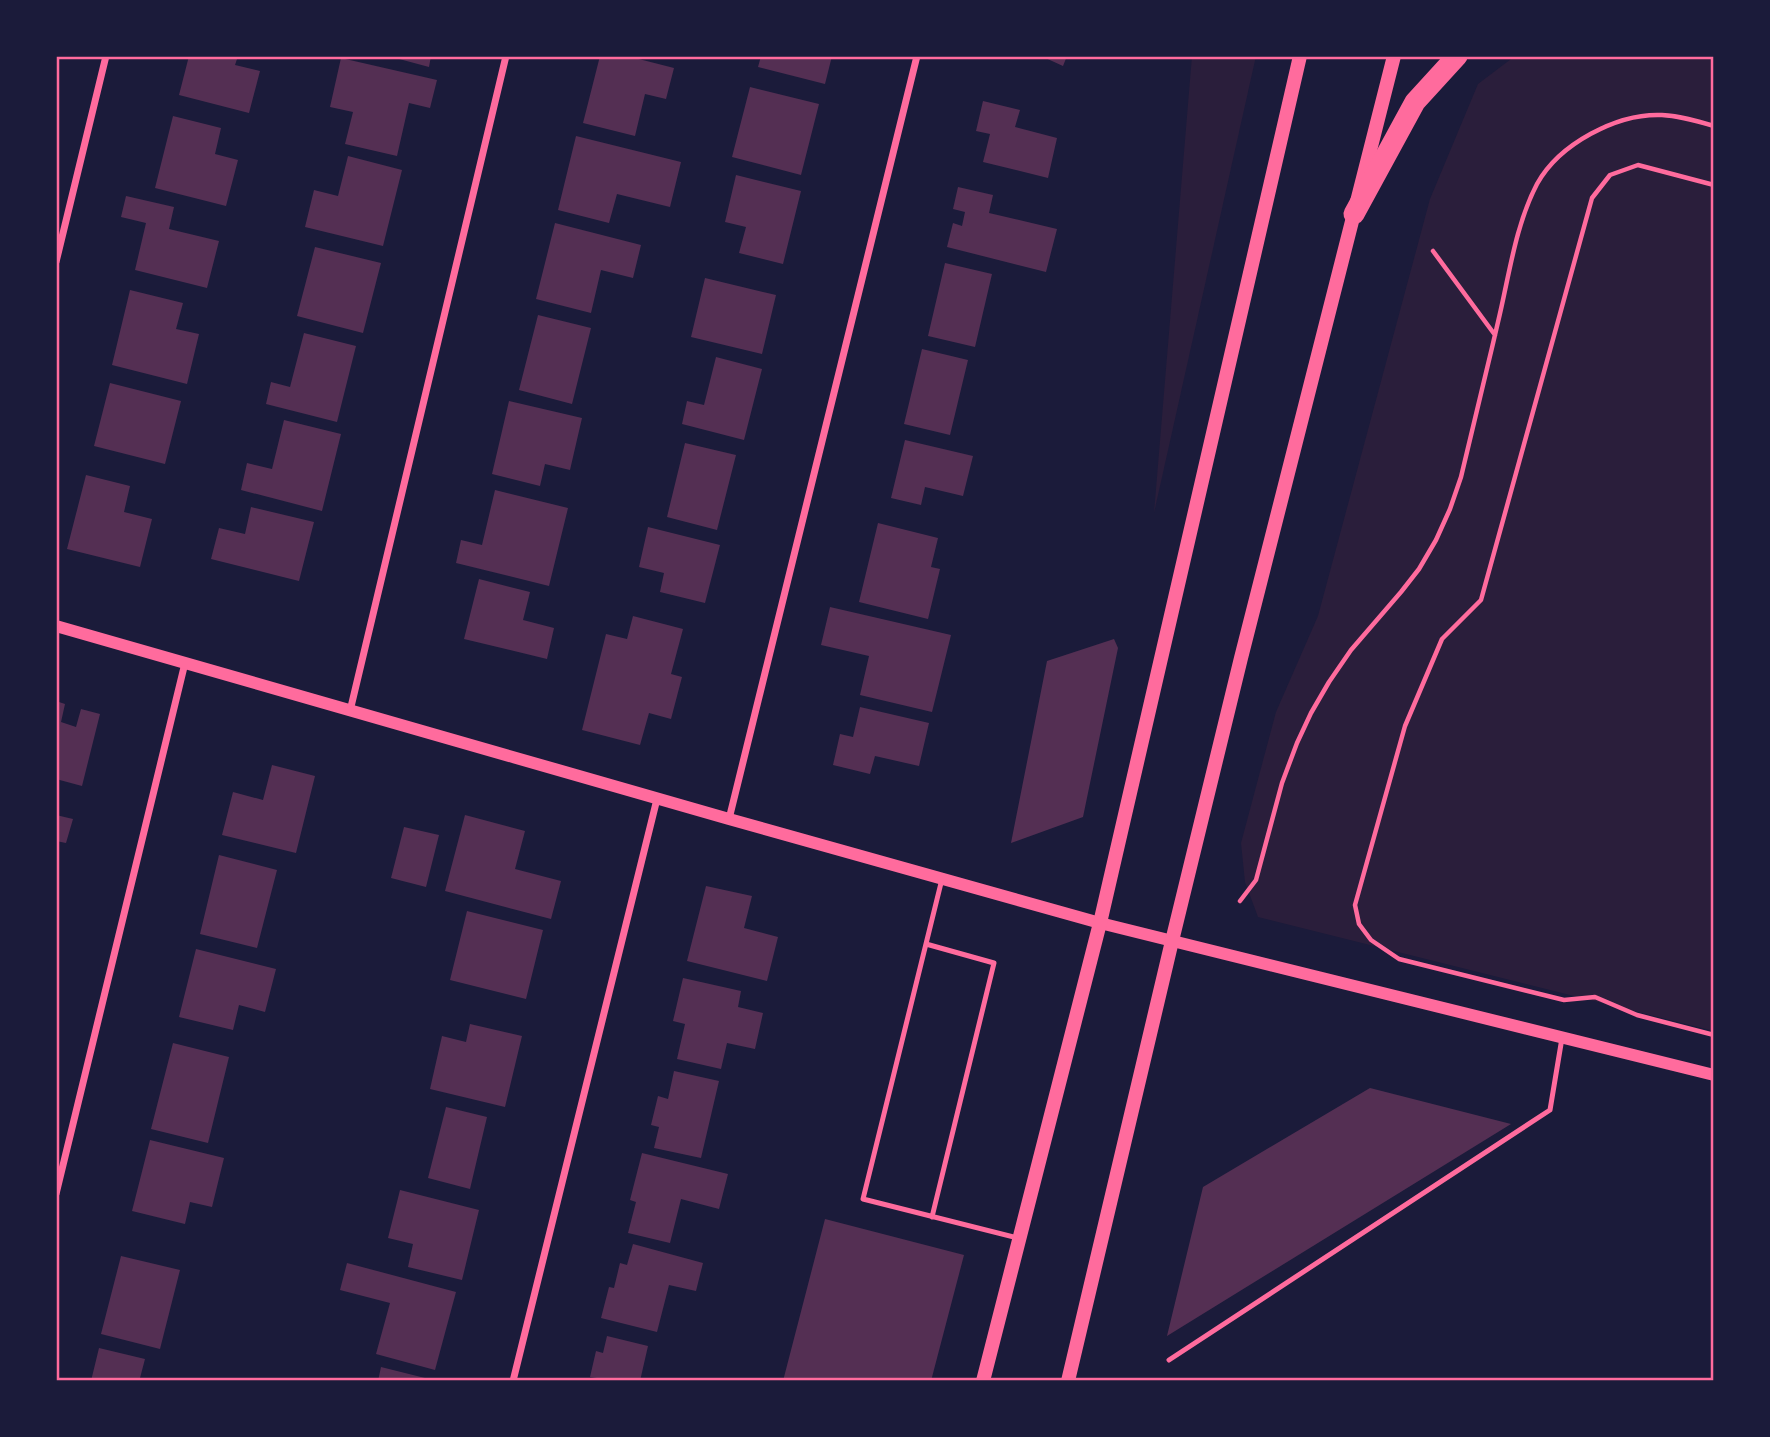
<svg xmlns="http://www.w3.org/2000/svg" width="1770" height="1437" viewBox="0 0 1770 1437" font-family="Mulish,sans-serif">
  <rect width="100%" height="100%" fill="#1b1b3a"/>
  <path fill="#2a1e3b" d="M1192 56H1256L1154 513Z
    M1515 56H1714V1031L1258 917 1245 882 1241 843 1276 712 1318 616 1430 199 1478 84Z"/>
  <path fill="#542f53" d="M189 56H238L235 65 260 71 249 113 179 95Z
    M388 56H431L429 67Z
    M600 56H627L674 68 666 99 645 94 635 136 583 123Z
    M761 56H832L825 84 758 67Z
    M1041 56H1067L1063 66Z
    M341 58 437 80 430 108 409 103 397 156 345 144 353 112 330 107Z
    M750 87 819 104 801 175 732 157Z
    M983 101 1020 110 1015 127 1057 138 1048 178 983 162 990 134 976 131Z
    M173 116 221 128 215 154 238 160 226 206 155 188Z
    M576 136 681 162 670 207 617 194 609 223 558 210Z
    M348 156 402 170 383 246 305 227 314 190 338 196Z
    M736 175 801 191 783 264 739 253 746 227 725 222Z
    M958 187 993 195 989 213 1057 229 1046 272 947 247 953 223 962 226 965 212 953 209Z
    M126 196 174 207 169 229 219 241 207 288 135 270 146 223 121 217Z
    M555 223 641 245 633 278 601 270 591 313 536 299Z
    M315 247 381 263 363 333 297 316Z
    M945 263 992 274 975 347 928 336Z
    M705 278 776 295 762 354 691 337Z
    M130 290 183 303 176 329 199 334 187 384 112 365Z
    M538 315 591 328 572 404 519 390Z
    M304 333 356 346 337 422 266 404 271 382 290 387Z
    M922 349 968 360 950 435 904 424Z
    M716 357 762 369 744 440 682 424 687 401 704 405Z
    M110 383 181 401 165 464 94 446Z
    M509 401 582 418 570 470 545 464 540 486 492 474Z
    M284 420 341 434 322 511 241 490 247 463 272 469Z
    M905 440 973 456 963 496 925 487 921 505 891 498Z
    M685 443 736 455 717 530 667 517Z
    M86 475 130 486 124 512 152 519 140 567 67 549Z
    M495 490 568 508 549 586 456 563 461 540 482 545Z
    M251 507 314 522 299 581 211 559 219 528 245 534Z
    M878 523 938 538 931 567 940 569 928 619 859 602Z
    M648 527 720 545 705 603 660 592 664 573 639 567Z
    M479 579 530 592 523 620 554 628 547 659 464 639Z
    M830 607 951 635 932 712 860 695 869 656 821 645Z
    M633 616 683 629 671 674 682 677 671 719 649 713 640 745 582 730 606 634 627 639Z
    M1114 639 1118 648 1083 817 1011 843 1047 661Z
    M56 701 65 704 61 722 76 727 81 709 100 714 82 786 56 779Z
    M860 707 929 723 919 766 875 756 870 774 833 765 840 734 853 737Z
    M272 765 315 776 296 853 222 835 233 792 263 800Z
    M56 815 73 819 66 843 56 841Z
    M465 815 525 831 515 869 561 881 551 919 445 891Z
    M404 827 439 835 426 887 391 878Z
    M219 855 277 870 257 948 200 934Z
    M706 886 752 896 744 928 778 937 767 981 687 961Z
    M467 911 543 930 526 999 450 980Z
    M196 949 276 969 265 1012 239 1005 233 1030 179 1017Z
    M683 978 741 991 738 1007 763 1013 755 1049 727 1043 721 1069 677 1059 685 1024 673 1021Z
    M470 1024 522 1036 505 1107 430 1089 442 1036 466 1042Z
    M173 1043 229 1057 208 1143 151 1129Z
    M674 1071 719 1081 701 1158 654 1148 659 1127 651 1125 658 1096 668 1099Z
    M1370 1088 1511 1124 1167 1336 1203 1187Z
    M446 1107 487 1117 470 1189 428 1178Z
    M150 1140 224 1158 212 1207 190 1202 185 1224 132 1211Z
    M642 1153 728 1174 719 1209 681 1199 670 1243 628 1233 636 1202 630 1200Z
    M400 1190 479 1210 462 1280 408 1267 413 1244 388 1238Z
    M825 1219 964 1255 931 1381H783Z
    M633 1244 703 1263 696 1291 669 1285 657 1332 601 1318 609 1287 614 1288 620 1263 627 1265Z
    M121 1256 180 1270 160 1349 101 1334Z
    M347 1263 456 1292 435 1370 376 1354 390 1303 340 1290Z
    M607 1336 648 1346 640 1381H596L597 1378 590 1377 596 1351 603 1353Z
    M99 1348 145 1359 140 1378 150 1381H91Z
    M381 1367 425 1378 424 1381H378Z"/>
  <g fill="none" stroke-linecap="round" stroke-linejoin="round">
    <path stroke="#ff6b9d" stroke-width="4.5" d="M1714 185 1638 165 1610 175 1592 198 1481 600 1442 639 1405 726 1355 905 1359 924 1371 940 1399 959 1564 1000 1595 997 1637 1015 1714 1035
      M1433 251 1495 335
      M1240 901 1256 880 1282 783 1297 743 1311 713 1329 682 1351 650 1401 592 1419 569 1436 540 1450 509 1461 477C1473 426 1486 374 1498 322 1509 277 1515 226 1537 184 1559 144 1617 113 1662 115 1680 116 1697 121 1714 126"/>
    <path stroke="#ff6b9d" stroke-width="5" d="M942 879 863 1199 1018 1238
      M926 944 994 963 932 1217
      M1169 1360 1550 1110 1562 1038"/>
    <path stroke="#ff6b9d" stroke-width="7" d="M56 262 106 56
      M350 711 506 56
      M729 819 917 56
      M56 1194 185 663
      M513 1381 657 799"/>
    <path stroke="#ff6b9d" stroke-width="12" d="M56 626 729 819 1100 923 1714 1075"/>
    <path stroke="#ff6b9d" stroke-width="14" d="M983 1381 1100 923 1300 56
      M1068 1381 1172 941 1241 658 1394 56"/>
    <path stroke="#ff6b9d" stroke-width="21" d="M1354 214 1415 102 1457 56"/>
  </g>
  <rect width="1770" height="1437" fill="none" stroke="#1b1b3a" stroke-width="116"/>
  <rect x="58" y="58" width="1654" height="1321" fill="none" stroke="#ff6b9d" stroke-width="2.5"/>
</svg>
